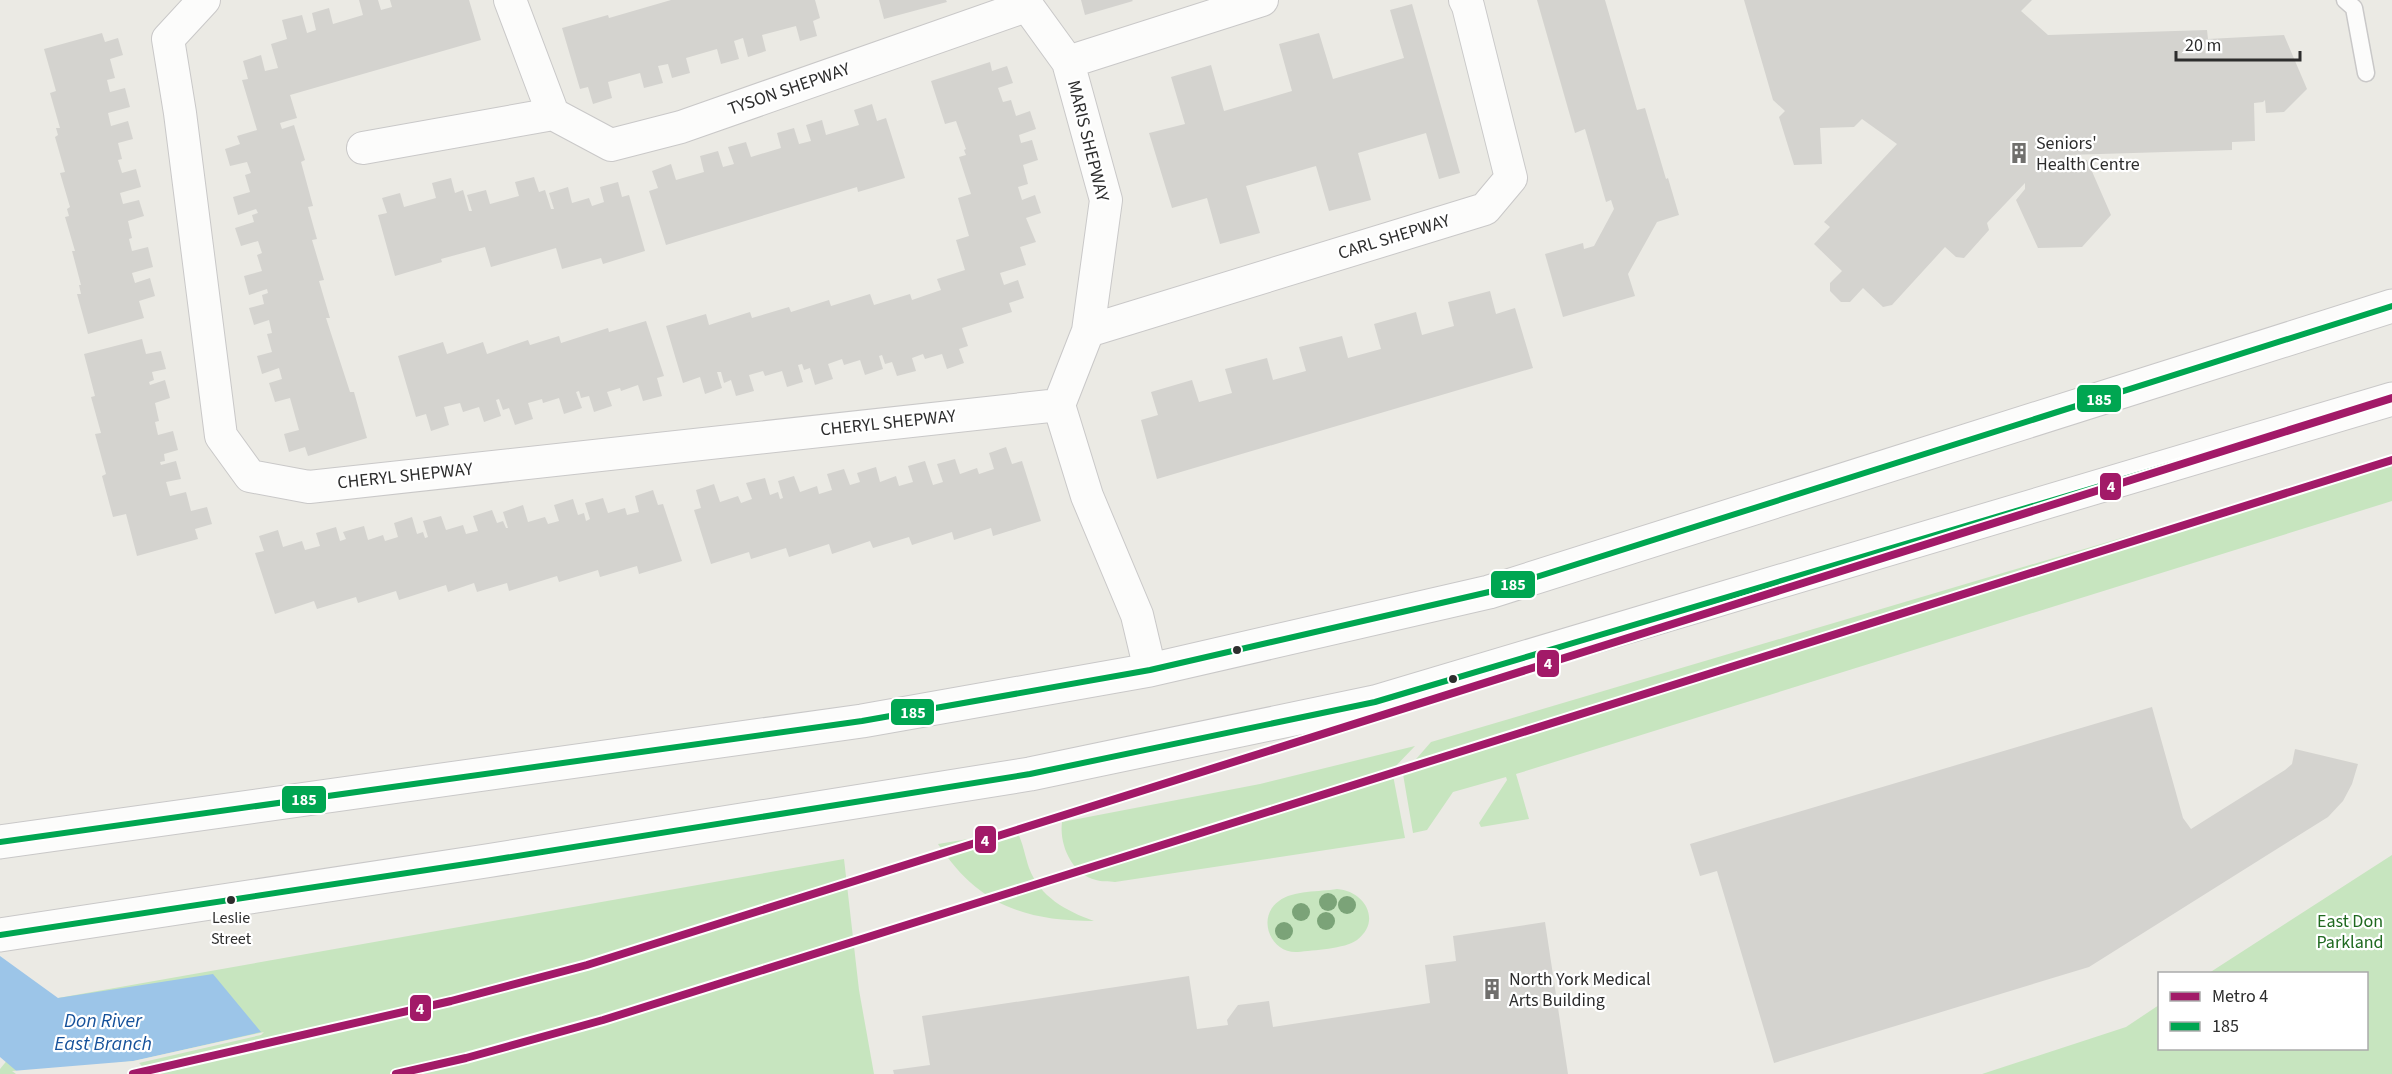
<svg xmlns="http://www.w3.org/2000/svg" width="2392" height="1074" viewBox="0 0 2392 1074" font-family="'Source Sans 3',sans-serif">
  <rect width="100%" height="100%" fill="#ebeae4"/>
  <path fill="#c7e5bf" d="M2392 458V501L1516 774 1529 819 1481 827 1479 823 1507 780 1506 777 1453 792 1427 830 1413 833 1403 774 1431 742Z
    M1415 746 1392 770 1405 838 1115 882C1109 881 1101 882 1096 880 1072 874 1059 845 1062 822L1260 784Z
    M1017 831C1023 843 1025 856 1029 868 1040 897 1066 911 1094 921 1023 921 978 904 938 844Z
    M2392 855V1074H1982L2126 1027 2159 1005 2160 1048H2366V974L2209 973Z
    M844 859 859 990 874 1074H0V1069L58 998Z
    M1337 889C1365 891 1382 921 1357 940 1345 949 1313 950 1298 952 1270 954 1256 917 1279 901 1293 890 1320 892 1337 889Z"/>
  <path fill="#9cc5e8" d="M0 956 58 998 213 974 261 1032 134 1061 20 1074 0 1057Z"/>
  <path fill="#ebeae4" d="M264 1032 261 1035 139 1063 150 1074H16L12 1071 133 1061Z"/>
  <path fill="#d4d3cf" d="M359 0H378L381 10 392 7 390 0H469L481 40 290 95 297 118 280 123 282 129 294 125 305 160 301 162 313 206 308 207 317 239 312 240 324 280 319 281 330 318H326L350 392H354L367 438 308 456 305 447 289 452 284 434 299 430 290 398 275 402 269 383 282 379 279 368 262 374 257 356 272 352 267 334 272 333 269 320 254 325 249 308 264 304 262 295 268 293 267 289 249 295 244 276 262 271 257 255 262 253 258 241 241 246 235 228 254 222 252 215 258 213 256 209 238 215 233 197 250 192 245 175 251 173 247 162 230 166 225 149 240 144 237 136 257 130 242 80 248 79 243 61 261 55 265 71 278 68 271 44 287 39 282 20 302 15 307 33 316 30 312 13 329 8 333 24 363 15Z
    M671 0H815L820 18 813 21 817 36 800 41 796 26 762 35 766 51 748 57 743 38 734 41 739 59 721 64 717 49 686 58 690 73 672 78 668 64 658 66 663 83 644 88 640 73 608 82 612 98 593 104 588 87 580 89 562 28 608 15 609 18Z
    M879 0H946L947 2 884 19Z
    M1081 0H1132L1133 1 1085 15Z
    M1537 0H1605L1637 110 1645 108 1666 179 1668 178 1679 215 1657 222 1628 274 1635 296 1563 317 1545 254 1583 243 1584 249 1594 246 1614 209 1611 200 1606 202 1585 129 1575 133Z
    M1744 0H2032L2021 11 2048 35 2207 30 2208 39 2284 35 2307 89 2284 112 2266 113 2265 100 2263 102 2254 103 2255 141 2232 142V150L2067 155 2072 159 2087 160 2111 215 2082 247 2038 248 2016 200 2025 189V183L1987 223 1989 230 1964 258 1956 257 1945 247 1892 305 1883 307 1863 288 1850 302H1841L1830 291V283L1842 271 1814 244 1830 227 1824 222 1897 144 1862 119 1854 127 1820 128 1822 164 1794 165 1779 117 1785 111 1773 100Z
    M1412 4 1460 173 1439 179 1426 133 1358 153 1371 200 1329 211 1316 166 1246 186 1260 233 1220 244 1207 198 1172 208 1149 133 1185 124 1171 77 1211 65 1224 111 1292 91 1279 44 1319 33 1333 79 1404 58 1390 10Z
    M102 33 105 42 118 38 123 55 110 59 115 78 107 80 110 92 125 88 130 107 108 113 111 126 128 121 133 139 118 143 122 159 118 160 122 173 136 169 141 187 120 193 123 204 139 200 144 216 128 221 132 238 129 239 132 251 148 247 153 267 132 273 135 283 150 278 155 296 139 301 144 318 88 334 77 294H81L79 285H81L72 251H75L65 217 69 216 67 209 70 207 60 173 65 172 55 137 58 135 56 128H60L50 93 56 91 44 49Z
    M990 62 992 71 1007 66 1013 83 998 88 1003 102 1011 100 1016 116 1030 111 1036 129 1019 135 1021 143 1032 140 1038 160 1023 165 1028 184 1018 187 1022 200 1035 195 1041 213 1026 218 1036 242 1020 247 1026 265 1000 273 1004 285 1018 280 1024 298 1009 303 1012 312 962 328 968 346 959 349 964 363 947 369 942 354 925 359 923 354 912 358 916 371 897 376 892 362 885 364 882 355 879 356 883 369 865 375 860 360 844 365 842 359 828 364 833 379 815 385 810 368 804 370 802 364 798 365 803 382 787 387 782 371 765 376 763 371 749 375 754 391 736 396 731 380 724 383 721 372H717L722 388 705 394 700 377 683 383 666 326 706 314 709 325 750 312 752 318 789 307 791 312 829 300 831 306 870 294 874 305 910 294 912 300 941 290 937 279 965 270 956 240 969 236 958 198 971 194 959 157 966 155 964 150 966 149 956 121 945 124 931 81Z
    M872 104 877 121 886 118 905 178 858 192 857 187 666 245 649 191 658 188 652 171 671 164 676 180 704 172 700 156 718 151 723 167 734 164 728 147 746 142 751 157 781 148 777 133 794 128 799 144 811 141 806 125 822 120 826 135 859 125 854 110Z
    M534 177 539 192 545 190 551 209H554L549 193 568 187 572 203 589 198 592 206 604 202 600 187 618 182 622 197 629 195 645 251 603 264 601 258 562 269 556 248 491 267 485 247 441 259 442 262 395 276 378 215 387 213 382 198 400 193 404 207 436 198 432 183 451 178 455 193 463 190 469 211H472L467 195 486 190 490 204 519 196 515 182Z
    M1490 291 1496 314 1515 308 1533 368 1157 479 1141 420 1158 415 1151 392 1192 380 1199 402 1232 393 1225 369 1267 358 1273 380 1306 371 1299 347 1342 336 1348 358 1381 349 1374 324 1416 312 1422 335 1454 326 1448 302Z
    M646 321 664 376 657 378 662 396 643 401 638 385 621 391 620 388 607 392 612 406 594 412 589 396 581 398 579 391 576 392 582 408 564 414 559 398 543 403 542 399 528 403 533 419 515 425 509 408 503 410 499 399 496 400 501 416 484 422 479 407 463 412 460 403 444 407 449 425 431 431 426 414 416 417 398 356 443 342 447 354 483 342 487 354 528 340 530 345 559 336 561 343 608 328 609 332Z
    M142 339 146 354 161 351 166 369 152 372 154 380 149 382 150 385 165 380 170 398 155 403 159 421 155 422 158 435 173 431 178 450 164 454 165 461 160 462 161 465 176 461 181 479 166 482 170 496 186 492 191 511 207 507 212 524 195 529 198 539 137 556 126 514 113 517 102 476 106 474 95 434 101 433 91 397 95 396 84 354Z
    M1006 447 1012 464 1022 461 1041 521 993 536 991 528 954 540 952 532 912 545 909 537 873 548 870 541 832 554 829 544 789 557 786 548 751 559 749 552 711 564 694 510 701 508 696 490 714 484 720 502 738 496 741 503 752 499 746 483 765 478 770 495 778 492 780 499 783 498 778 481 794 476 800 492 817 486 819 494 832 490 827 474 844 469 850 485 860 482 857 473 876 467 880 482 896 476 899 486 913 482 908 466 925 461 933 485 943 482 937 464 955 459 960 474 977 468 979 474 994 469 989 453Z
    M653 490 658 505 663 504 682 561 639 574 637 566 600 577 598 570 559 582 557 576 509 591 507 583 477 592 474 583 448 592 446 585 399 600 396 591 358 603 356 597 317 609 314 601 275 614 255 553 264 551 259 536 278 530 283 547 302 541 305 550 320 546 316 533 336 527 340 541 346 539 343 532 364 526 368 540 383 535 385 541 398 537 394 523 412 517 417 534 423 532 425 538 428 537 423 521 441 516 446 530 463 525 466 534 478 531 473 516 492 510 497 523 503 521 506 528H508L503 512 523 505 528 522 545 517 548 524 559 521 554 505 573 499 578 515 584 513 586 521 590 519 585 503 603 498 608 513 625 508 627 515 639 512 635 496Z
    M2152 707 2183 818 2191 829 2285 770 2292 764 2295 749 2358 764 2352 784 2343 801 2328 817 2089 967 1774 1063 1717 871 1700 876 1690 844Z
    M1545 922 1568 1074H894L893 1070 930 1065 922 1016 1189 976 1197 1029 1228 1025 1227 1020 1238 1005 1269 1001 1273 1027 1430 1003 1425 965 1456 961 1453 936Z"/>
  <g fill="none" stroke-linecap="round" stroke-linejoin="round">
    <defs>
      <path id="lane" d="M2345 0 2354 8 2366 73"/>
      <path id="street" d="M204 0 168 39 180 113 221 436 250 476 309 487 1059 405
        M510 0 553 114 611 145 681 127 1026 6
        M1023 0 1068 62 1106 200 1088 331 1059 405 1087 496 1137 615 1150 670
        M1068 62 1262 0
        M363 148 553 114
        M1088 331 1485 209 1511 178 1468 6 1465 0"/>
      <path id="secondary" d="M0 842 862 721 1150 670 1489 592 2392 306
        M0 935 486 861 1030 774 1375 702 2392 399"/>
    </defs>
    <use href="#lane" stroke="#c9c8c8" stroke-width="19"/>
    <use href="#street" stroke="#c9c8c8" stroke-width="34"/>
    <use href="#secondary" stroke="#c9c8c8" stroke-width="35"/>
    <use href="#lane" stroke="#fcfcfb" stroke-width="16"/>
    <use href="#street" stroke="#fcfcfb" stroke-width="32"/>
    <use href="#secondary" stroke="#fcfcfb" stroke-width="33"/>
    <defs>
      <path id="bus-1" d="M0 842 862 721 1150 670 1489 592 2392 306
        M0 935 486 861 1030 774 1375 702 2392 399"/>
    </defs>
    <use href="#bus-1" stroke="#fff" stroke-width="10"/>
    <use href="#bus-1" stroke="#00a651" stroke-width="6"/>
    <defs>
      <path id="metro-1" d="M133 1074 451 1001 587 965 2392 398
        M396 1074 466 1058 603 1020 2392 460"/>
    </defs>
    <use href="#metro-1" stroke="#fff" stroke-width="12"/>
    <use href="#metro-1" stroke="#a21a68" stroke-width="8"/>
  </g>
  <g fill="#7ba378">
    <circle cx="1328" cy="902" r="9"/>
    <circle cx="1347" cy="905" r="9"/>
    <circle cx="1301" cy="912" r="9"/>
    <circle cx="1326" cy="921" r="9"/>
    <circle cx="1284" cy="931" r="9"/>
  </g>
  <defs>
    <symbol id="building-bare" viewBox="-9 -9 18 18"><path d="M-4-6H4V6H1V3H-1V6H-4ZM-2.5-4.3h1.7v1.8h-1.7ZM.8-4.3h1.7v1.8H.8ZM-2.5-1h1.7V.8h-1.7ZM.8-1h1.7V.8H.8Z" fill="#706f6d" stroke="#fff" stroke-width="2.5" paint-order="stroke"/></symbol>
  </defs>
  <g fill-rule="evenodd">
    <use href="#building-bare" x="2004" y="138" width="30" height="30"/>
    <use href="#building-bare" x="1477" y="974" width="30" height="30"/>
  </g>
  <g fill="#2d2d2d" stroke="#fff" stroke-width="2">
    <circle cx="1237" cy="650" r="5"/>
    <circle cx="1453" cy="679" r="5"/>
    <circle cx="231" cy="900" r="5"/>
  </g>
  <g text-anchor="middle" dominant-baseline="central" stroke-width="4.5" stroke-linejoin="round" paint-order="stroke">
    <g font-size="16" fill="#2d2d2d" stroke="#fff">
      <text x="231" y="918">Leslie<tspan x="231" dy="21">Street</tspan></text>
    </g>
    <g font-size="18" fill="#2d2d2d" stroke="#fff">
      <text transform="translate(789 89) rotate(-19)">TYSON SHEPWAY</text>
      <text transform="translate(1088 141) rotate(76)">MARIS SHEPWAY</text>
      <text transform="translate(1394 237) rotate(-17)">CARL SHEPWAY</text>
      <text transform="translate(888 423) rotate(-6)">CHERYL SHEPWAY</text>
      <text transform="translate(405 476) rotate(-6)">CHERYL SHEPWAY</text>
    </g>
    <g font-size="18" fill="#2d2d2d" stroke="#fff" text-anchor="start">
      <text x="2036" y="143">Seniors'<tspan x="2036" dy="21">Health Centre</tspan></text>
      <text x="1509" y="979">North York Medical<tspan x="1509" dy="21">Arts Building</tspan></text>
    </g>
    <g font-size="18" fill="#1f691f" stroke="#fff">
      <text x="2350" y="921">East Don<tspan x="2350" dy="21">Parkland</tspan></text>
    </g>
    <g font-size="20" font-style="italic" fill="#15519a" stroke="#fff">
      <text x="103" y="1021">Don River<tspan x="103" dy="23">East Branch</tspan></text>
    </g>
  </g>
  <g stroke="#fff" stroke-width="2">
    <rect x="2076" y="384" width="46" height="29" rx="6" fill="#00a651"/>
    <rect x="2099" y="472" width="23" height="29" rx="6" fill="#a21a68"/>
    <rect x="1490" y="570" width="46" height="29" rx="6" fill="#00a651"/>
    <rect x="1536" y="649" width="24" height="29" rx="6" fill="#a21a68"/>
    <rect x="890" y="698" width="45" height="28" rx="6" fill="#00a651"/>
    <rect x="281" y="785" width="46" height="29" rx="6" fill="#00a651"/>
    <rect x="974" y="825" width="23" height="29" rx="6" fill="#a21a68"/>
    <rect x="409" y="994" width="23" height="28" rx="6" fill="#a21a68"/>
  </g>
  <g font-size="16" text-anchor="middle" font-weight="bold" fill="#fff">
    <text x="2099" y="405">185</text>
    <text x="2111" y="492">4</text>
    <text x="1513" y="590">185</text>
    <text x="1548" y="669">4</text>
    <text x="913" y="718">185</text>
    <text x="304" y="805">185</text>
    <text x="985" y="846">4</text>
    <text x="420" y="1014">4</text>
  </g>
  <rect x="2158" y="972" width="210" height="78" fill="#ffffff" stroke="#ababab" stroke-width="1.5"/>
  <rect x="2170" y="992" width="30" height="9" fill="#a21a68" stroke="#ababab" stroke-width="1.5"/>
  <text x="2212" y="1002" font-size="18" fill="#2d2d2d">Metro 4</text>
  <rect x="2170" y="1022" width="30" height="9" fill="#00a651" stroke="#ababab" stroke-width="1.5"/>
  <text x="2212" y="1032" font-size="18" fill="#2d2d2d">185</text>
  <path d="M2176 51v9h124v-9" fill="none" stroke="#2d2d2d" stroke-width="3"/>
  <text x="2185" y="51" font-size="18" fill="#2d2d2d" stroke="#ffffff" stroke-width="4.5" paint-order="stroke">20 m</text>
</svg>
